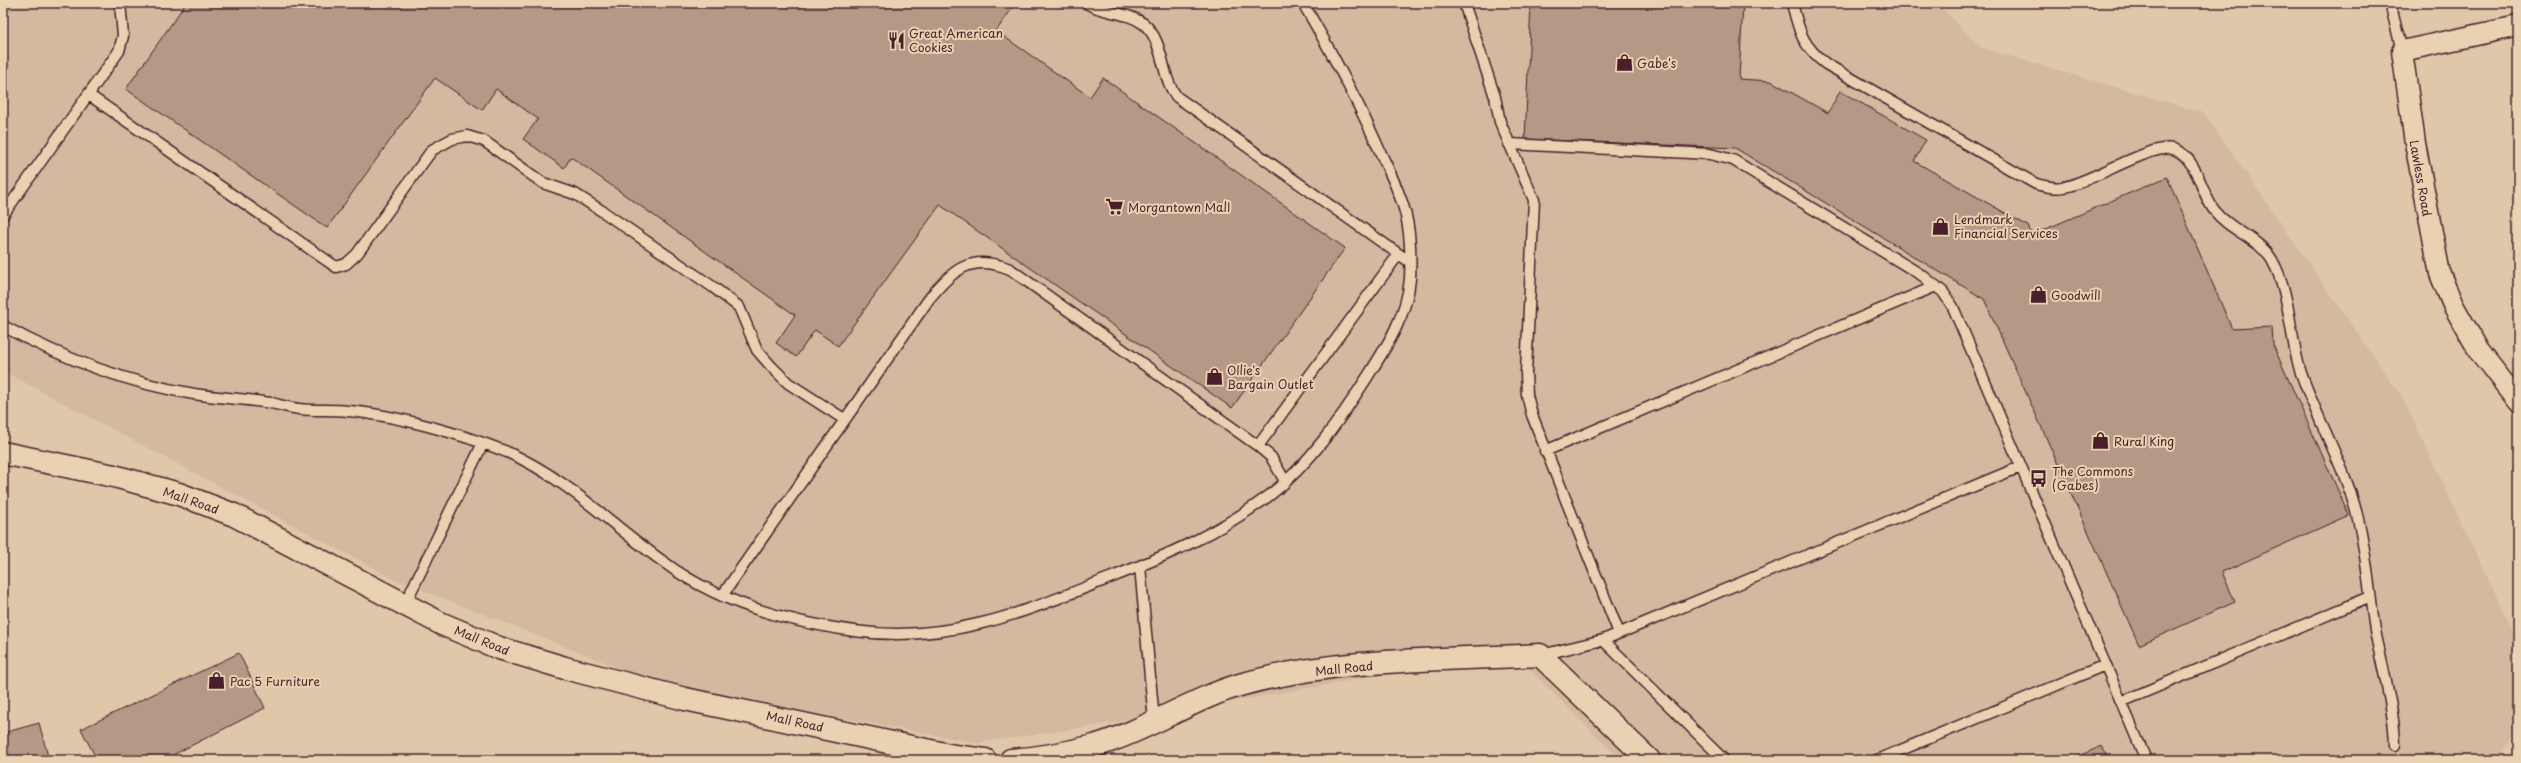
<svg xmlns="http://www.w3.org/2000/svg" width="2521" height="763" viewBox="0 0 2521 763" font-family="'Playpen Sans',sans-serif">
  <rect width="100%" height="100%" fill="#dfc7aa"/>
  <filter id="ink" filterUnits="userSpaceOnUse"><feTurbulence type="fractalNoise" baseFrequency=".025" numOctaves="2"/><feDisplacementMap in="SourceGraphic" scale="8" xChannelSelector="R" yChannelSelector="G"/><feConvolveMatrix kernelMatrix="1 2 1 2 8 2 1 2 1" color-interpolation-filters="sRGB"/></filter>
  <g filter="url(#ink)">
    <path fill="#d2b99f" d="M3 3H1936L1982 48 2204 113 2402 397 2518 642V723L2499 760H1621L1512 652 1112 723 978 743 665 686 394 579 3 371Z"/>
    <path fill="#b59886" stroke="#4a1f2b" d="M186 3H1016L996 31 1090 97 1103 78 1345 248 1232 408 940 205 838 346 815 330 796 357 776 343 795 315 571 157 564 168 523 139 538 119 496 89 482 110 435 78 327 228 126 89Z
      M1531 3H1743L1739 79 1771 81 1828 113 1840 91 1926 140 1914 161 2028 226 2032 235 2167 177 2232 329 2272 327 2273 345 2349 515 2222 572 2235 602 2139 645 1984 299 1735 148 1525 139Z
      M239 653 265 708 163 760H97L81 729Z
      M39 723 49 760H9L3 733Z
      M2102 746 2108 760H2069Z"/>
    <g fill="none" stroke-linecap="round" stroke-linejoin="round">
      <defs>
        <path id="service" d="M1086 3C1104 14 1127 11 1144 24 1165 42 1160 76 1177 97L1410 262
          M1464 3 1495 97 1500 122 1534 200 1526 373 1527 395 1532 415 1619 633
          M1792 3C1799 31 1802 46 1826 64L2036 184C2044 186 2054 189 2063 187 2089 184 2156 140 2176 150 2198 160 2201 193 2214 210 2230 231 2259 238 2272 260 2291 293 2289 337 2301 373 2318 422 2346 468 2358 519 2367 555 2369 593 2375 630 2382 669 2394 706 2395 745
          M2390 3 2402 51
          M89 95 336 267 346 264 357 254 432 150 452 139 467 136 484 141 543 183 575 194 602 211 713 287 739 307 757 350 770 365 788 383 844 419
          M1509 144 1710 154 1733 160 1923 276 1943 292 1953 307 2146 760
          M3 215 119 51 123 36 120 3
          M3 326C62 358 128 383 194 394 219 398 245 399 271 403 280 405 290 408 299 409 315 411 332 409 348 411 396 415 462 434 507 452 567 478 612 526 665 563 719 603 788 622 854 631 948 644 1022 613 1107 579 1164 557 1221 532 1270 495 1310 464 1341 418 1368 376 1387 346 1407 315 1410 279 1411 257 1411 233 1405 212 1400 193 1391 175 1383 158 1360 105 1332 53 1303 3
          M1258 446 1398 255
          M1545 451 1936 286
          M1140 566 1154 721
          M722 596 929 299C952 270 971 253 1010 269L1258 446 1271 457 1285 481
          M405 604 483 443
          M1603 640 1724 760
          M1541 655 1603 640 2020 467
          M2121 702 2370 597
          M1877 760 2105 665"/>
        <path id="minor" d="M2518 26 2402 51 2415 143 2440 274 2453 305 2479 351 2518 401"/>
        <path id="tertiary" d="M3 453 114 476 179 494 234 515 442 624 499 648 565 668 685 699 954 756 985 760
          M1011 760C1039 758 1067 753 1094 746 1146 731 1191 699 1243 684 1337 658 1443 660 1540 655L1649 760"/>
      </defs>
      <use href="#service" stroke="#4a1f2b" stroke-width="13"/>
      <use href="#minor" stroke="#4a1f2b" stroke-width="23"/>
      <use href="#tertiary" stroke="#4a1f2b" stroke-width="25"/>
      <use href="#service" stroke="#e9d2b2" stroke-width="10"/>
      <use href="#minor" stroke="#e9d2b2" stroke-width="20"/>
      <use href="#tertiary" stroke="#e9d2b2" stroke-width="22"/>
    </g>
  </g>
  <defs>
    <symbol id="restaurant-bare" viewBox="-9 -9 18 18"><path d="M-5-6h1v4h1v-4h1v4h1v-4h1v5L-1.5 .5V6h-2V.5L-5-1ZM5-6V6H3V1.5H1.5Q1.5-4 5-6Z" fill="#4a1f2b" stroke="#e9d2b2" stroke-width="2.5" paint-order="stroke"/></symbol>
    <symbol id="shop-bare" viewBox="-9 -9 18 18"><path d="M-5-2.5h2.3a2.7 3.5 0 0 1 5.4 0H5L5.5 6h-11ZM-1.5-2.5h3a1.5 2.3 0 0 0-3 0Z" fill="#4a1f2b" stroke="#e9d2b2" stroke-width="2.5" paint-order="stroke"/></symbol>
    <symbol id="supermarket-bare" viewBox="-9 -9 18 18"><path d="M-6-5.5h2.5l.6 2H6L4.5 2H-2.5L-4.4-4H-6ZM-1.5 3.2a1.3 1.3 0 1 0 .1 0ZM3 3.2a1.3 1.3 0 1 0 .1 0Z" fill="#4a1f2b" stroke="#e9d2b2" stroke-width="2.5" paint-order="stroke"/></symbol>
    <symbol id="bus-bare" viewBox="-9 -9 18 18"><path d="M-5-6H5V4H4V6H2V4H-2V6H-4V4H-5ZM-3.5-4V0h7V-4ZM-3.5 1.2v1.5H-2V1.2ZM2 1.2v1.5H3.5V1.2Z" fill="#4a1f2b" stroke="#e9d2b2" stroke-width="2.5" paint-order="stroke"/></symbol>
  </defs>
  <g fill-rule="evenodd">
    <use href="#restaurant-bare" x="884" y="28" width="25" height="25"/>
    <use href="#shop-bare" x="1612" y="50" width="25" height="25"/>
    <use href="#supermarket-bare" x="1102" y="194" width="25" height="25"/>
    <use href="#shop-bare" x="1928" y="214" width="25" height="25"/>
    <use href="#shop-bare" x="2026" y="282" width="25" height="25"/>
    <use href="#shop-bare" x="1202" y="364" width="25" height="25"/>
    <use href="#shop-bare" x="2088" y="428" width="25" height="25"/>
    <use href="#bus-bare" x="2026" y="466" width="25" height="25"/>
    <use href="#shop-bare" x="204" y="668" width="25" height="25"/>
  </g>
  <g text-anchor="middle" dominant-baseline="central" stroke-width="4" stroke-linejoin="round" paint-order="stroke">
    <g font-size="12" fill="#4a1f2b" stroke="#e9d2b2" text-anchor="start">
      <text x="909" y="33">Great American<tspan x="909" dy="14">Cookies</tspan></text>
      <text x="1637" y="63">Gabe's</text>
      <text x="1128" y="207">Morgantown Mall</text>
      <text x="1954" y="219">Lendmark<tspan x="1954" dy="14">Financial Services</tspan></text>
      <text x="2051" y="295">Goodwill</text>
      <text x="1227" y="370">Ollie's<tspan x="1227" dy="14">Bargain Outlet</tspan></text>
      <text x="2114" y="441">Rural King</text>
      <text x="2052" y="471">The Commons<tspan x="2052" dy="14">(Gabes)</tspan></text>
      <text x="230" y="681">Pac 5 Furniture</text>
    </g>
    <g font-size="12" fill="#4a1f2b" stroke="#e9d2b2">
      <text transform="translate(2421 178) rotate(80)">Lawless Road</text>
      <text transform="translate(191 500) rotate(19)">Mall Road</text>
      <text transform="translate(482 640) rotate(22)">Mall Road</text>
      <text transform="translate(1344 668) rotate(-6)">Mall Road</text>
      <text transform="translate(795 721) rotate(12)">Mall Road</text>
    </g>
  </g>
  <rect width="2521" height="763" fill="none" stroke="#e9d2b2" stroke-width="16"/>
  <rect x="8" y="8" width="2505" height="747" fill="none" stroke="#4a1f2b" stroke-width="1.5" filter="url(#ink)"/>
</svg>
